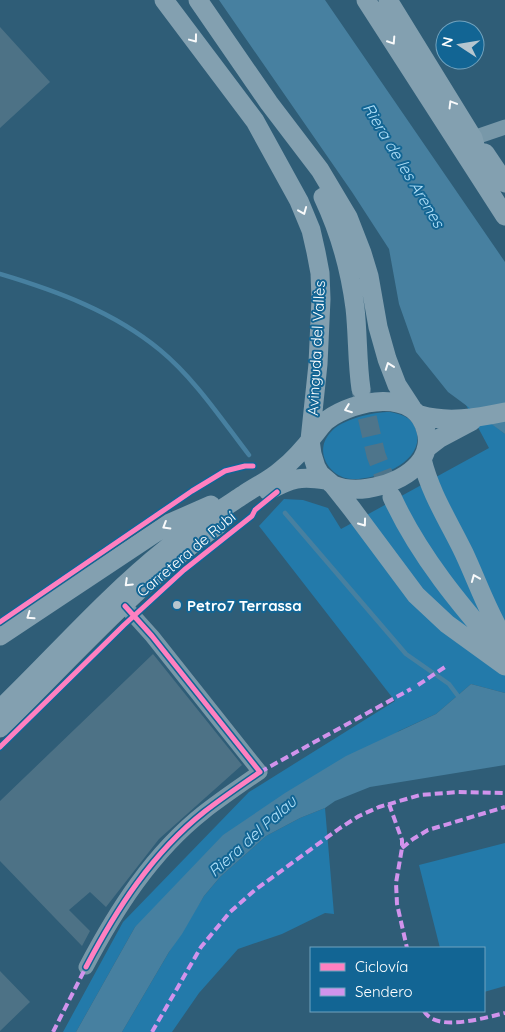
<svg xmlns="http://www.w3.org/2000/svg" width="505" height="1032" viewBox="0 0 505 1032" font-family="Quicksand,sans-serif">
  <rect width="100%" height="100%" fill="#2f5d77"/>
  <path fill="#237aaa" d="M465 403 505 434V693L471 684 436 714 399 731 135 927 76 1032H63L123 922 249 792 395 701 259 526 284 499 303 500 328 508 341 529 489 448Z
    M390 412C400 414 410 416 415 427 429 460 379 480 352 479 330 478 313 452 330 433 341 419 373 412 390 412Z
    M325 808 334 914 325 913 282 934 238 949 199 993 172 1032H122L169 952 204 896 220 877 266 836 300 818Z
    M505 843V986L484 992V948H440L419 865Z"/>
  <path fill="#4780a0" d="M219 0H325L505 262V434L448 392 416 352 399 304 389 249 352 192Z
    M471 684 505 693V765L370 787 335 801 325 808 300 818 266 836 220 877 204 896 182 934 169 952 122 1032H76L135 927 223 835 285 793 346 756 436 714Z"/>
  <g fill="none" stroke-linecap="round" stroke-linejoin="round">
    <path stroke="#4780a0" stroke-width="4.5" d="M0 274C57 291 114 312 160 350 195 379 222 420 249 455
      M285 513 406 654 449 684 461 700"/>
  </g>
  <path fill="#4d7286" d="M0 27 50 82 0 128Z
    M153 654 242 765 159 839 106 907 90 892 69 910 90 931 82 946 0 861V801Z
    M0 971 30 1002 0 1031Z"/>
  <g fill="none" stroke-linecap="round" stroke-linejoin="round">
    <path stroke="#4e758b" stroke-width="19" stroke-dasharray="19 9" stroke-linecap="butt" d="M361 390 376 455 392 497"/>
    <path stroke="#7898a9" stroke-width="15" d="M473 138 505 127
      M86 967C116 910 152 853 204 812 222 798 241 785 260 772L152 636 125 606"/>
    <path stroke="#83a0b0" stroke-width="19" d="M164 0 255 121 299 201 311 230 316 252 320 273 321 299 318 364 310 440 312 454 316 467 320 474 333 485 352 509 416 595 447 624 505 666
      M198 0 269 103 320 170 348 217 362 253 369 276 378 327 387 359 397 385 412 408
      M366 0 505 216
      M388 0 473 138 477 153 487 169
      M485 153 505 183
      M323 197C340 233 350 269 355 308 358 335 357 362 361 389
      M420 415C448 423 476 418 505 412
      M427 448 440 438 472 421
      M422 459C430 493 449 522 464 553 478 583 488 613 505 640
      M268 491C292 478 300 476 326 480
      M392 497C419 556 461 606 503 654
      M0 636 170 523 211 505
      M0 709C55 656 106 597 166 549 190 529 217 512 243 495 256 486 270 480 281 470 294 460 305 447 315 434 319 429 322 424 327 420 354 400 416 387 426 431 429 440 427 451 422 459 405 484 359 496 333 485
      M0 728C70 660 139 581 218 525"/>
    <path stroke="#d193ec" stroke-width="4" stroke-dasharray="8 4" stroke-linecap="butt" d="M418 685 445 667
      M260 772 411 689
      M389 804 402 840V848L396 883 397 904 407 948
      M402 848 413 839 428 830 505 807
      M424 1011C436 1032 480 1019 505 1013
      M53 1032 86 967
      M152 1032 201 947 230 912 255 890 340 828 359 816 379 807 420 795 458 792 505 793"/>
    <defs>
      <path id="cycleway" d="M0 622 192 491 225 471 245 466H253
        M0 747 124 625 184 570 252 516 255 510 277 492
        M86 967C116 910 152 853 204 812 222 798 241 785 260 772L152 636 125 606"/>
    </defs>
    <use href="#cycleway" stroke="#126594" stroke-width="8"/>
    <use href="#cycleway" stroke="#ff80c0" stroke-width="5"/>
  </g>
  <defs><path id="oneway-chevron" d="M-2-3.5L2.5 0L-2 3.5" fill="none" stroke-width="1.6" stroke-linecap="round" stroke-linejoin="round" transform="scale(1.25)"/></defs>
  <g stroke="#f9fafb">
    <use href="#oneway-chevron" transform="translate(194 39) rotate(53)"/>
    <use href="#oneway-chevron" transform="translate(392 41) rotate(57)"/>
    <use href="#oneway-chevron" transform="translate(452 104) rotate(-121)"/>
    <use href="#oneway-chevron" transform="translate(303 211) rotate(68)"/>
    <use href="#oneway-chevron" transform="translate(389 366) rotate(-110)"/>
    <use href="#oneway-chevron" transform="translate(348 409) rotate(159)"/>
    <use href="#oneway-chevron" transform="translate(363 523) rotate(54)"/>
    <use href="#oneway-chevron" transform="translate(166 526) rotate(149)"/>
    <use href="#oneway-chevron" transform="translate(475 578) rotate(-112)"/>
    <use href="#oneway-chevron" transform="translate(128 583) rotate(136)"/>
    <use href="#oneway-chevron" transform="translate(30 616) rotate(145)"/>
  </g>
  <circle fill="#b6c6cf" stroke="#126594" stroke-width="2" cx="177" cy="605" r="5"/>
  <g text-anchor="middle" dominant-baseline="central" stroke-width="4" stroke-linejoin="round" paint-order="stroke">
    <g font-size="15" fill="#fff" stroke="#126594">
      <text transform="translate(316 348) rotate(-87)">Avinguda del Vallès</text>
      <text transform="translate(186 554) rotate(-40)">Carretera de Rubí</text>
    </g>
    <g font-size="15" font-weight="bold" fill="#fff" stroke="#126594" text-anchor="start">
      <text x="187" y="605">Petro7 Terrassa</text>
    </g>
    <g font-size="16" font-style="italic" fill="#b1e1fa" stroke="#126594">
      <text transform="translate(404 165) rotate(59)">Riera de les Arenes</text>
      <text transform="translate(252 836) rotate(-42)">Riera del Palau</text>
    </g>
  </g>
  <rect x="310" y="947" width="175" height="65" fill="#126594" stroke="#71a3bf"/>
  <rect x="320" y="963" width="25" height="8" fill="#ff80c0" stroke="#71a3bf"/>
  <text x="355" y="972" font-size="15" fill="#ffffff">Ciclovía</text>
  <rect x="320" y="988" width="25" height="8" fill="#d193ec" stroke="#71a3bf"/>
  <text x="355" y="997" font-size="15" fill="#ffffff">Sendero</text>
  <g transform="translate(460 45) rotate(282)"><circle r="24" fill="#126594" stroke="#71a3bf"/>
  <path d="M0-4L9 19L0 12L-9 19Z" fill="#b6c6cf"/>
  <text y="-8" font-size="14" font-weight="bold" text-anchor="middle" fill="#ffffff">N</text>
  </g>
</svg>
